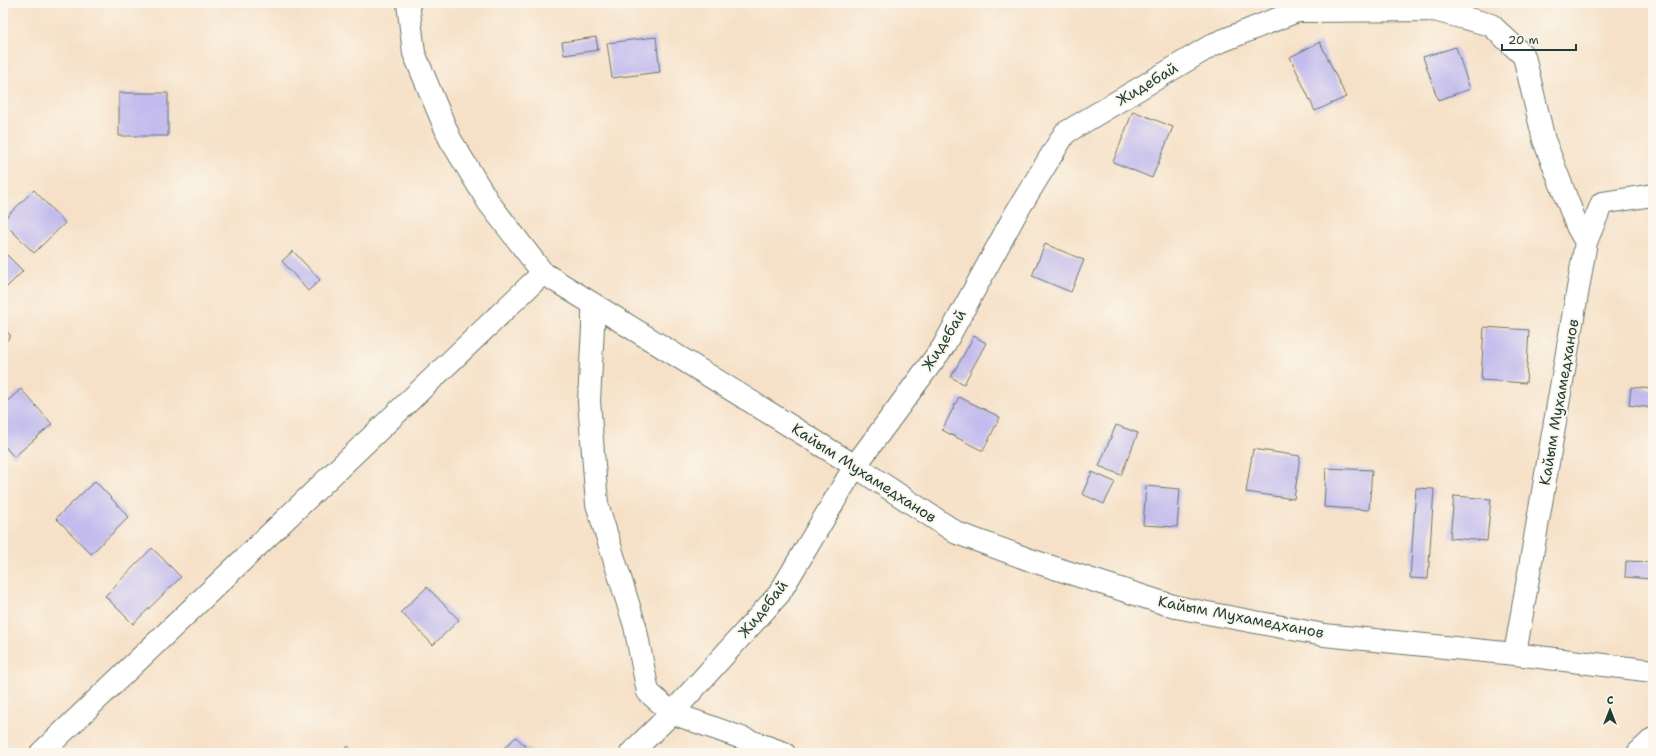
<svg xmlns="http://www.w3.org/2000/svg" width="1656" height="756" viewBox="0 0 1656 756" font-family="'Shantell Sans',sans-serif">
  <rect width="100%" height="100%" fill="#fbf7ec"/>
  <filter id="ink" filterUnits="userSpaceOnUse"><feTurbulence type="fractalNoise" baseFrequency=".025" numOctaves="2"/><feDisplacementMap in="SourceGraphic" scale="8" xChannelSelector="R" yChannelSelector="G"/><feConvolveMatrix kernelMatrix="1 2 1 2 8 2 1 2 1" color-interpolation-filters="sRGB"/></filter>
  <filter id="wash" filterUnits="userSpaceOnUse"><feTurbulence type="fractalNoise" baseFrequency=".012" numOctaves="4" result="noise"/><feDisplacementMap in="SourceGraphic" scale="16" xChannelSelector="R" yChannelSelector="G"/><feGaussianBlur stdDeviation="0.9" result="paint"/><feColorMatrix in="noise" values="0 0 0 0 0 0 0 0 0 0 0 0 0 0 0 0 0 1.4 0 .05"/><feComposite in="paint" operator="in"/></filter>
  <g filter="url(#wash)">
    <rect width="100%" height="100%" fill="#f6e1c8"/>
    <g id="blocks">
      <path fill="#c2bbed" d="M596 37 598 50 564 55 562 42Z
        M656 37 660 72 612 78 607 43Z
        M1320 42 1346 97 1315 111 1290 57Z
        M1456 47 1470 89 1438 100 1423 57Z
        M119 93H168V136H119Z
        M1133 111 1173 127 1152 178 1113 162Z
        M34 190 65 223 34 253 3 222V220Z
        M1045 244 1084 260 1071 292 1032 276Z
        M3 251 23 271 3 291Z
        M293 251 320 280 308 291 282 261Z
        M1484 327 1529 330 1526 383 1481 380Z
        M3 328 11 336 3 344Z
        M974 336 986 343 964 384 951 377Z
        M1631 387 1653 389V408L1629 405Z
        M21 389 52 424 14 457 3 444V405Z
        M959 397 1000 417 983 451 942 430Z
        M1116 425 1138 433 1121 475 1099 466Z
        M1253 449 1300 456 1294 499 1246 492Z
        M1326 468 1372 470 1369 510 1324 507Z
        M1092 472 1115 482 1104 504 1082 494Z
        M95 481 129 517 91 554 56 518Z
        M1146 486 1180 489 1177 527 1143 525Z
        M1416 488 1434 489 1428 579 1410 578Z
        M1454 496 1491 499 1487 541 1450 538Z
        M152 548 181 577 133 624 105 596Z
        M1626 561 1653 562V579L1625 577Z
        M427 587 459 620 433 645 401 612Z
        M516 737 532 753H499Z
        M348 746 355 753H341Z"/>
    </g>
  </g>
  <g filter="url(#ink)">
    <use href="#blocks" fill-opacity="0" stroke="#6a7668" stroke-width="1"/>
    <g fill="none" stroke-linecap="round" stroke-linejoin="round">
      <defs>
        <path id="minor" d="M408 3 414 53 450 139 489 203 543 273 855 466 957 533 1033 561 1176 607 1324 635 1515 654 1653 671
          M1297 11 1434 10 1491 25 1524 56 1544 140 1577 226 1586 242
          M593 304V327L589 401 597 504 635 626 648 692 672 713 784 753
          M1515 654 1586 242 1602 203 1653 195
          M41 753 543 273
          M631 753 672 713 779 594 855 466 943 347 1016 213 1065 133 1214 44 1297 11 1311 3
          M1638 753 1653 739"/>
      </defs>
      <use href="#minor" stroke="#6a7668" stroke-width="24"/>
      <use href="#minor" stroke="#fff" stroke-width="22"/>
    </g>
  </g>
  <g text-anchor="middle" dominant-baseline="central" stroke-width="4" stroke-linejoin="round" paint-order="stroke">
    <g font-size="15" fill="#1f3d34" stroke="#fbf7ec">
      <text transform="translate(1147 84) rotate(-31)">Жидебай</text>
      <text transform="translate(944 340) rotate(-58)">Жидебай</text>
      <text transform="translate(1559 402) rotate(-80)">Кайым Мухамедханов</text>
      <text transform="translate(864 473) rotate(33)">Кайым Мухамедханов</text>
      <text transform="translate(763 609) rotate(-51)">Жидебай</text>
      <text transform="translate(1241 617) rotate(11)">Кайым Мухамедханов</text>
    </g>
  </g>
  <rect width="1656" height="756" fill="none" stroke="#fbf7ec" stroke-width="16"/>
  <g transform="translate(1610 710)" stroke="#fbf7ec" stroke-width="3" paint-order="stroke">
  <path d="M0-3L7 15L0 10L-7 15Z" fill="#1f3d34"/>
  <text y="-6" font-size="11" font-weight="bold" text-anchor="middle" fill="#1f3d34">С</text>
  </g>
  <path d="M1502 44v6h74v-6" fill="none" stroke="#1f3d34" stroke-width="2"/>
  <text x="1508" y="44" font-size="12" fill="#1f3d34" stroke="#fbf7ec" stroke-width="3" paint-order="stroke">20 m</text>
</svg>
